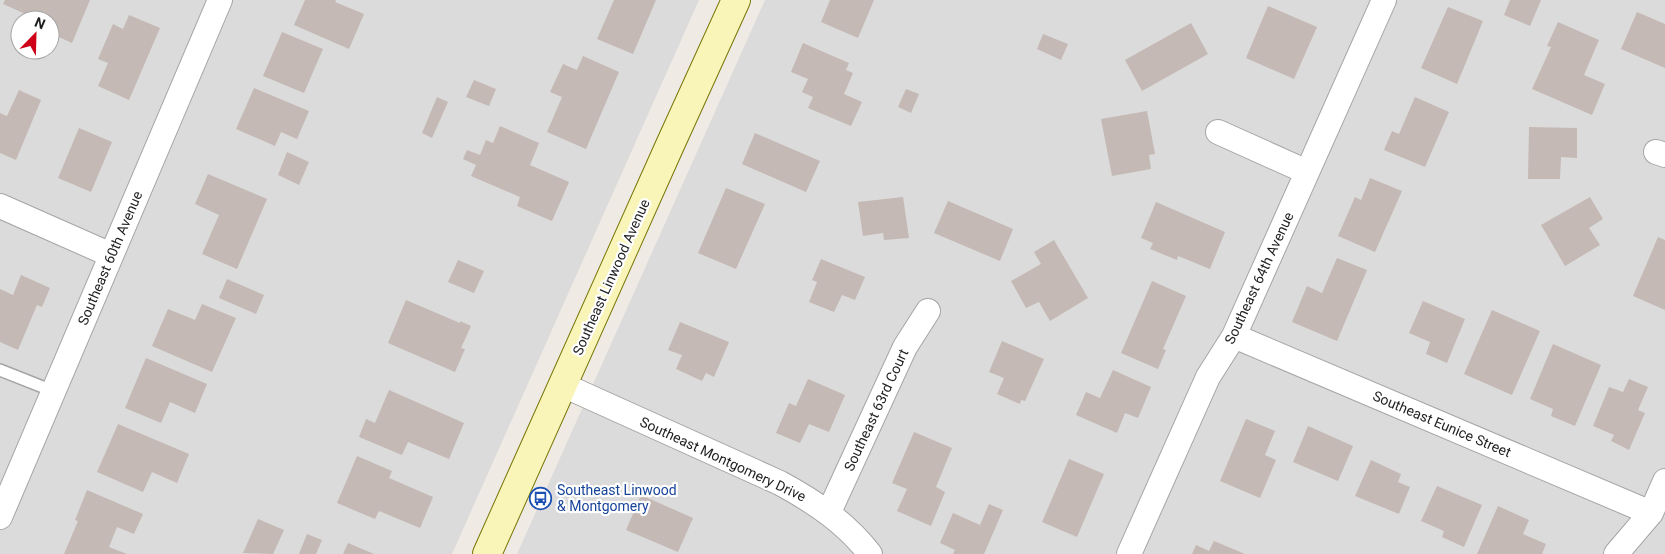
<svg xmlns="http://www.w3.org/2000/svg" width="1665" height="554" viewBox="0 0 1665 554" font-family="Roboto,sans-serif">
  <rect width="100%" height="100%" fill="#efeae4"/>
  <path fill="#dcdbdb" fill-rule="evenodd" d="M0 0H699L452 554H0ZM20 20H50V50H20Z
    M765 0H1665V554H517Z"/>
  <path fill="#c4b9b4" d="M5 0H90L72 43 50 33V20H39L3 4Z
    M305 0H336L335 2 364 14 349 49 294 25Z
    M614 0H656L633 54 597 39Z
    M830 0H874L858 38 821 22Z
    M1510 0H1541L1530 26 1504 15Z
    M1268 6 1317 27 1294 79 1246 58Z
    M1448 7 1483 21 1457 84 1421 68Z
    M1637 12 1665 24V68L1621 49Z
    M129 15 160 28 129 100 98 86 108 63 98 59 113 24 123 29Z
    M1558 22 1599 40 1584 75 1605 84 1592 115 1532 89 1551 47 1547 46Z
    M1191 23 1208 54 1142 91 1125 60Z
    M282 32 323 49 304 93 263 76Z
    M1043 34 1068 44 1061 60 1037 49Z
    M803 43 849 63 846 70 853 73 844 94 862 102 851 126 808 108 813 97 802 92 808 79 791 72Z
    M583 56 619 72 586 149 547 132 562 97 550 92 563 64 577 70Z
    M474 80 496 89 489 106 466 97Z
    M254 88 309 111 297 139 281 132 275 146 236 129Z
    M906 89 919 94 911 113 898 107Z
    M19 90 41 100 16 160 0 153V113L7 116Z
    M437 97 448 102 432 138 422 133Z
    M1415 97 1449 112 1425 167 1384 150 1392 131 1399 134Z
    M1147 111 1155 154 1149 155 1151 169 1112 176 1101 119Z
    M500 126 539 143 530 165 569 182 552 221 517 206 520 197 471 176 476 165 463 159 467 150 480 155 486 140 493 143Z
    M1529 127 1577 128V158L1561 157 1560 179H1528Z
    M79 128 112 142 91 192 58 178Z
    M755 133 820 161 806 192 742 164Z
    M287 152 309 162 299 185 278 175Z
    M208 174 267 199 237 269 202 254 219 215 195 204Z
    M1370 178 1402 191 1375 252 1338 236 1355 197 1361 200Z
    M726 188 765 204 736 269 698 253Z
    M903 197 909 238 884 240 883 233 863 236 858 202Z
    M1590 197 1603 219 1589 228 1600 245 1565 266 1541 225Z
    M948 201 1013 229 1000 261 934 233Z
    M1156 202 1225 232 1210 269 1178 256 1177 260 1150 249 1153 243 1141 238Z
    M1658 237 1665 240V310L1633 296Z
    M1054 240 1088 298 1050 321 1039 302 1026 308 1011 281 1041 264 1034 252Z
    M1337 258 1367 270 1337 341 1292 322 1307 286 1322 293Z
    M821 259 865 277 855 300 842 295 834 312 809 302 817 282 812 280Z
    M458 260 484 271 474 293 448 282Z
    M21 275 50 288 42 307 37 305 18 350 0 342V289L13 295Z
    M227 279 264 295 256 314 219 298Z
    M1152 281 1186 296 1163 349 1166 350 1158 369 1121 353Z
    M406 300 460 323V321L471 326 461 348 465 349 455 372 388 343Z
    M1423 301 1465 319 1447 363 1426 354 1430 342 1409 333Z
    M202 304 236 318 212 372 152 346 168 309 195 320Z
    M1492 310 1540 331 1512 395 1464 374Z
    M680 322 729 342 714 377 706 373 702 381 676 369 682 355 668 350Z
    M1002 341 1044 359 1025 401 1021 400 1020 404 997 394 1004 378 989 372Z
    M1553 344 1601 365 1575 426 1551 416 1553 409 1530 399Z
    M146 358 207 384 195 413 170 402 161 423 125 408Z
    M1113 370 1151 387 1138 418 1125 413 1117 433 1076 415 1086 392 1100 398Z
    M808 379 845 395 829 432 809 424 800 443 776 433 789 403 796 406Z
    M1629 379 1648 387 1638 410 1645 413 1629 450 1611 441 1614 435 1593 426 1609 387 1623 392Z
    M389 390 464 423 449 459 408 442 402 455 359 437 366 419 375 423Z
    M1246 419 1275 431 1265 455 1276 460 1260 498 1220 481Z
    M118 424 189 454 177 483 152 472 143 492 97 472Z
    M1308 426 1353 446 1338 481 1293 462Z
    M914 432 952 448 936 487 945 492 931 526 897 511 907 489 892 483Z
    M357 456 392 471 389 478 433 497 420 528 379 511 375 519 337 503Z
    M1069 459 1104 474 1077 537 1042 522Z
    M1371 460 1401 474 1398 482 1410 487 1399 514 1355 496Z
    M1437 486 1482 505 1464 547 1442 537 1444 531 1421 521Z
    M87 490 143 514 134 534 117 527 109 547 127 554H64L78 521 75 520Z
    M641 495 693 518 678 552 626 530Z
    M989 504 1003 510 984 554H953L955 550 940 543 953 513 980 525Z
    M1498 506 1529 520 1523 534 1546 544 1542 554H1477Z
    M258 519 284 530 273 554 243 553Z
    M307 534 322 540 316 554H299Z
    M1214 541 1245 554H1192L1196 545 1209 551Z
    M348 543 374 554H343Z"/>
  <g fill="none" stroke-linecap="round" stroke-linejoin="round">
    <defs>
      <path id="service" d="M0 370 53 391"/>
      <path id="minor" d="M1218 132 1307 172
        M1656 152 1665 155
        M0 206 111 255
        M1234 336 1651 513
        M563 385 780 483C815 502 846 523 870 554
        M829 512 905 347 928 311
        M0 517 220 0
        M1129 554 1208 377 1234 336 1384 0
        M1616 554 1651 513 1665 481"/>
      <path id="secondary" d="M487 554 670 145 736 0"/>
    </defs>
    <use href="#service" stroke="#a5a5a5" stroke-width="14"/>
    <use href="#minor" stroke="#a5a5a5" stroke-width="26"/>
    <use href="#secondary" stroke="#767505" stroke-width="30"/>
    <use href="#service" stroke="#fff" stroke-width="11"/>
    <use href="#minor" stroke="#fff" stroke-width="24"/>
    <use href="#secondary" stroke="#f9f5b8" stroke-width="28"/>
  </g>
  <defs>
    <symbol id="bus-ring" viewBox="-11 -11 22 22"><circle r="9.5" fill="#fff" stroke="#1a4fb4" stroke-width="1.5"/><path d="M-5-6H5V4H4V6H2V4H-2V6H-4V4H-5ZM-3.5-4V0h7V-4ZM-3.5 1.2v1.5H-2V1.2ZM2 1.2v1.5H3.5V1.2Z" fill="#1a4fb4"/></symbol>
  </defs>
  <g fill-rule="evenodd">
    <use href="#bus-ring" x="528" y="486" width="25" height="25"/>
  </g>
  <g text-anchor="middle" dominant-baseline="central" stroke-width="4.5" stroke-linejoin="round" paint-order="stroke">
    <g font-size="14" fill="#1e1e1e" stroke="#fff">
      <text transform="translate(110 258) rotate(-67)">Southeast 60th Avenue</text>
      <text transform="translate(611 277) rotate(-66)">Southeast Linwood Avenue</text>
      <text transform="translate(1259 278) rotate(-65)">Southeast 64th Avenue</text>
      <text transform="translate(876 410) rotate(-65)">Southeast 63rd Court</text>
      <text transform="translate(1442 424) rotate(23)">Southeast Eunice Street</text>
      <text transform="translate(723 459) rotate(25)">Southeast Montgomery Drive</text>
    </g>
    <g font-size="14" fill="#164399" stroke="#fff" text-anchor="start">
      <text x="557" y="490">Southeast Linwood<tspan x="557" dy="16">&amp; Montgomery</tspan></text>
    </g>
  </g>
  <g transform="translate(35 35) rotate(23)"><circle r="24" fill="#ffffff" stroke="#a5a5a5"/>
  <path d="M0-4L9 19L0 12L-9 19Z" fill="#cd0017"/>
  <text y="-8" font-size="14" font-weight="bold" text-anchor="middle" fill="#1e1e1e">N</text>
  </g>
</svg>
